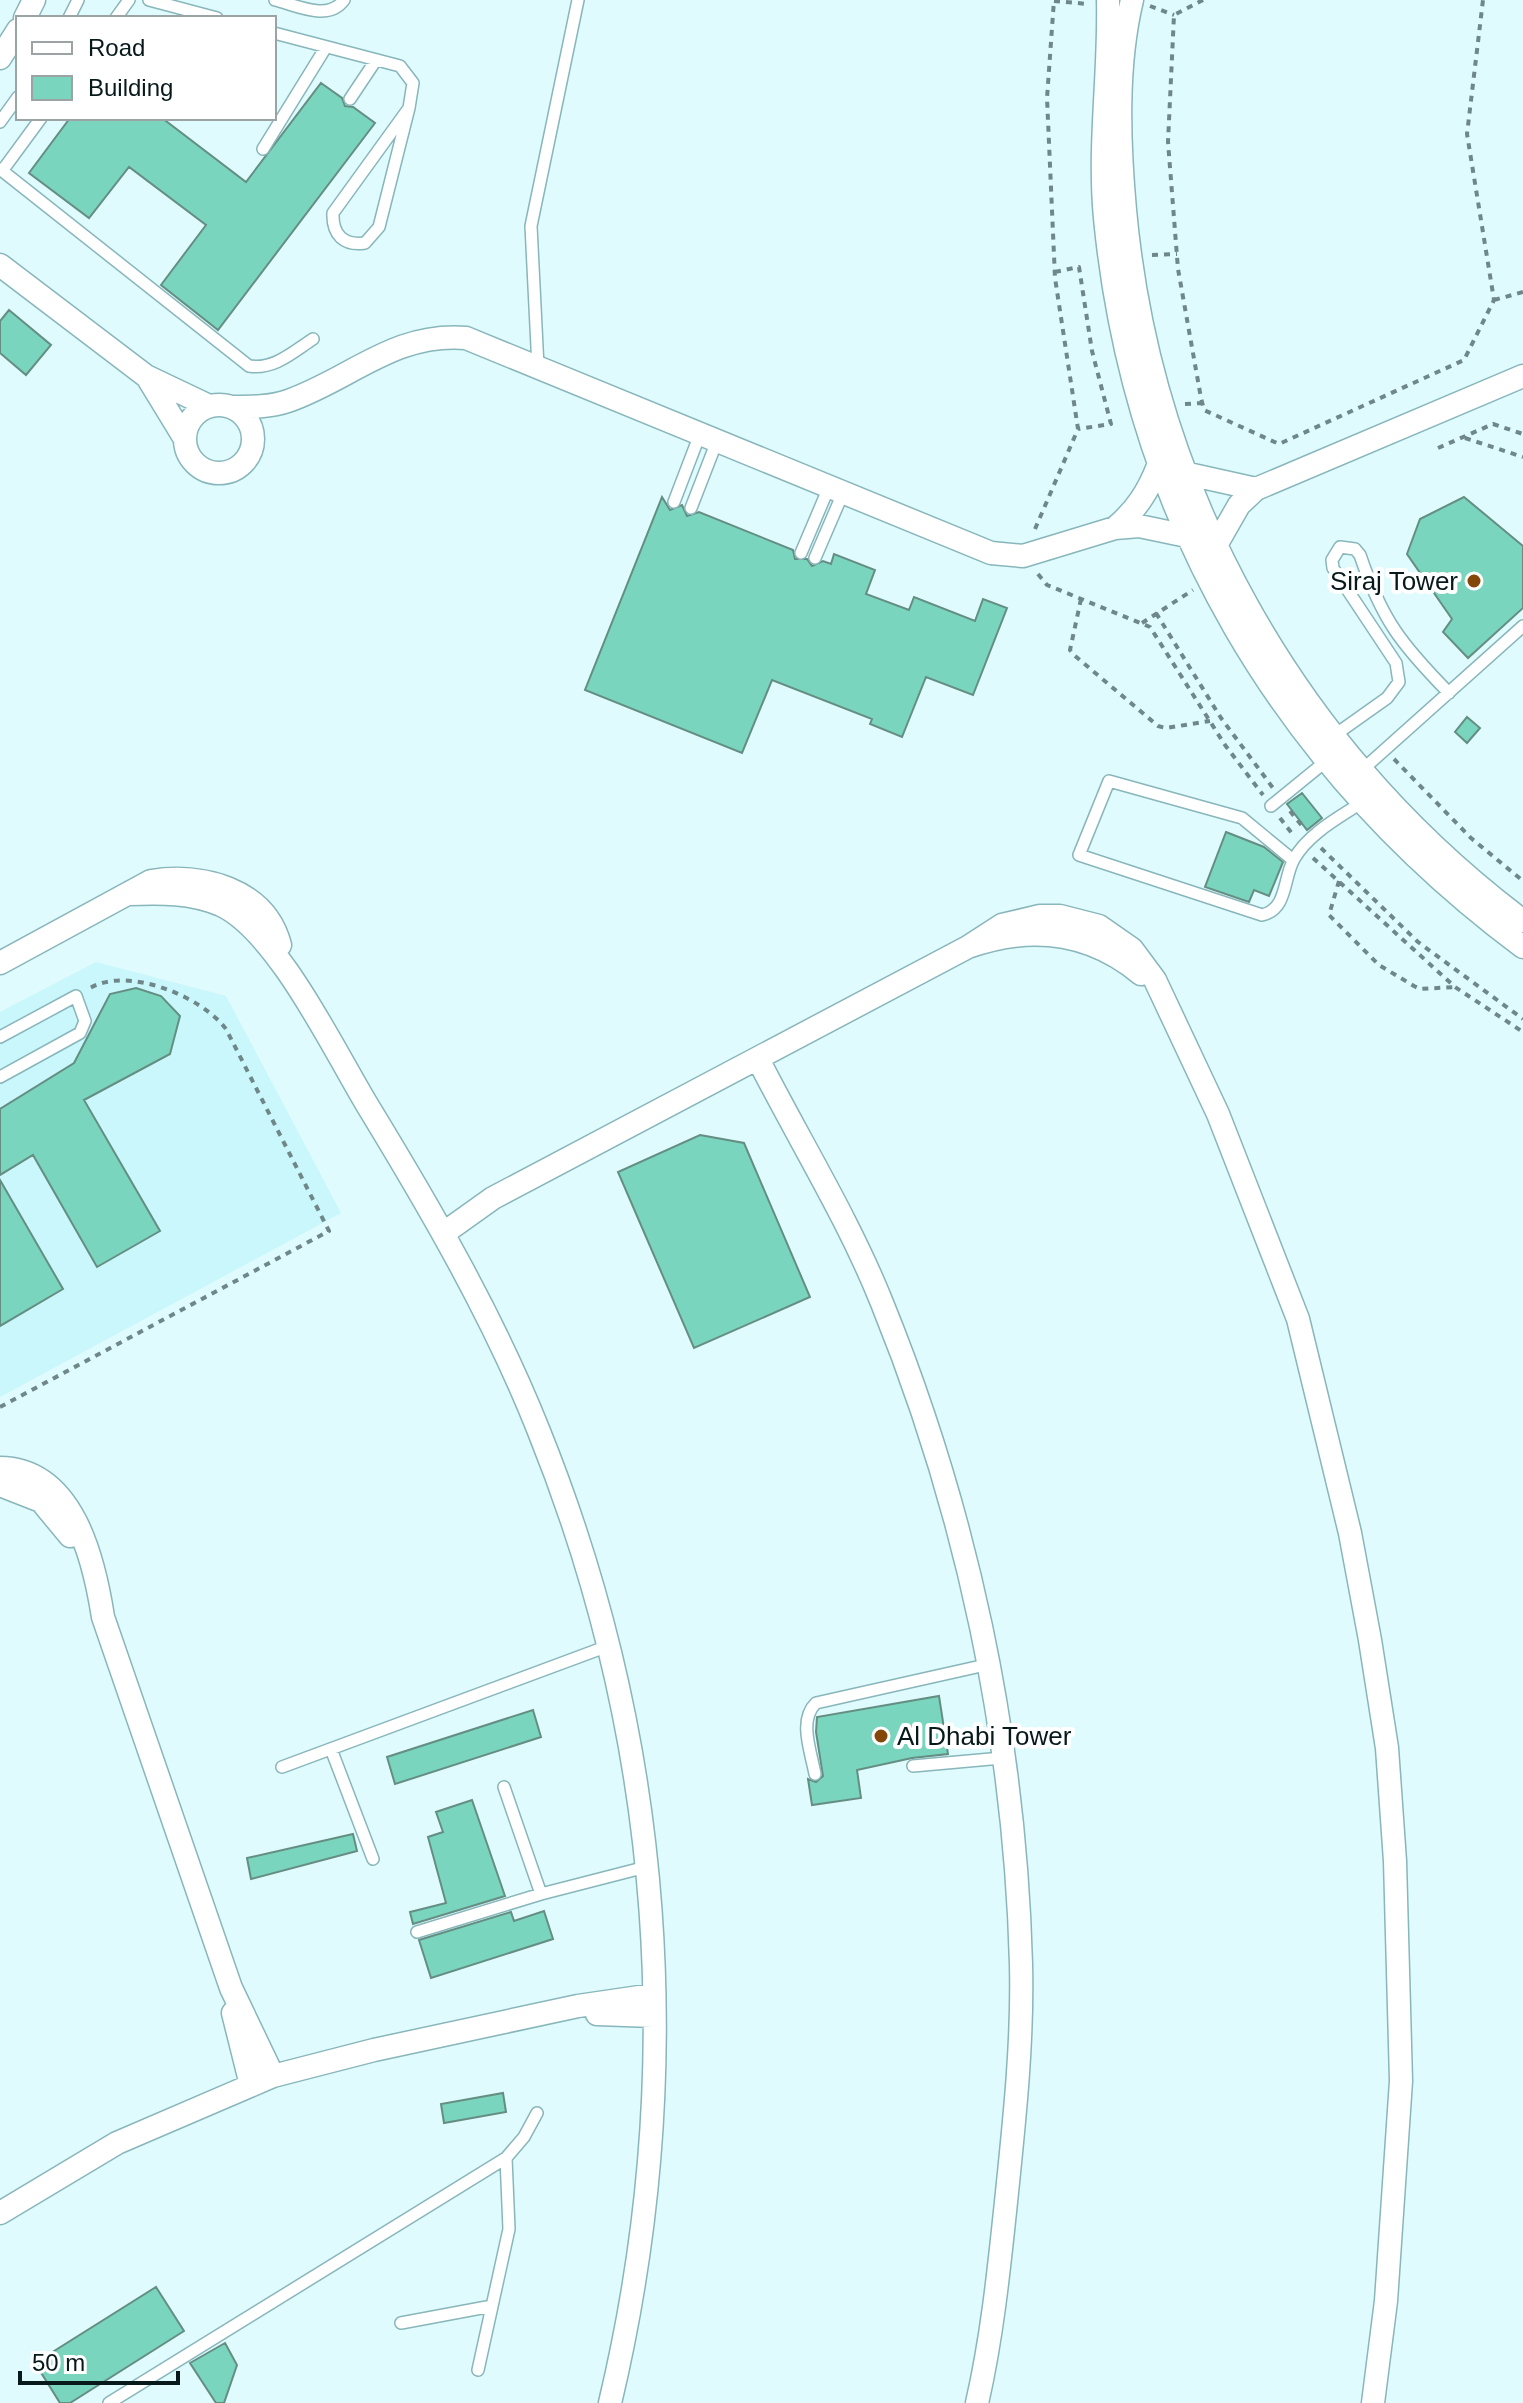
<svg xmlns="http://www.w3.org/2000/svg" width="1523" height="2403" viewBox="0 0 1523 2403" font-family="Helvetica,sans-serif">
  <rect width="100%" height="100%" fill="#dffbfe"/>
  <path fill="#c9f7fc" d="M96 962 226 996 341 1213 0 1397V1012Z"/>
  <path fill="#7ad5be" stroke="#658e83" stroke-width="2" d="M321 83 342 98 345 106 353 107 375 123 218 330 161 285 206 225 129 167 89 218 29 173 70 118H162L246 182Z
    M9 310 51 345 26 375 0 353V321Z
    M662 497 670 510 682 505 687 516 699 512 793 550 795 559H807L812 566 823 561 831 564 834 554 875 570 866 594 909 610 914 597 975 621 983 599 1007 608 973 695 926 677 902 737 870 724 872 719 772 680 742 753 585 690Z
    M1464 497 1523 546V608L1468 658 1443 632 1452 619 1407 554 1420 519Z
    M1467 717 1480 728 1467 743 1455 732Z
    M1302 793 1322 818 1307 830 1287 804Z
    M1226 832 1264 847 1283 862 1269 896 1254 890 1249 902 1205 887Z
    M136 988 161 996 180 1016 170 1054 84 1100 160 1231 97 1267 33 1155 0 1175V1109L74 1063 110 994Z
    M700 1135 744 1143 810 1297 694 1348 618 1172Z
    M0 1180 63 1289 0 1326Z
    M939 1696 948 1754 912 1758 857 1770 861 1798 812 1805 808 1779 816 1782 823 1776 816 1732 817 1717Z
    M533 1710 541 1737 395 1784 387 1757Z
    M472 1800 505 1896 413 1924 410 1912 446 1903 428 1837 443 1832 436 1812Z
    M353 1834 357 1851 251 1879 247 1858Z
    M544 1911 553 1939 431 1978 419 1940 511 1912 514 1921Z
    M503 2093 506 2112 444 2123 441 2104Z
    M156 2287 184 2331 70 2403H60L35 2363Z
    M225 2343 237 2365 224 2403H216L190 2363Z"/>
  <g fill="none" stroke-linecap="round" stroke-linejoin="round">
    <defs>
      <path id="service" d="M149 0 217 18
        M275 0C296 5 328 22 344 0
        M69 18 78 0
        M116 18 129 0
        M274 33 400 66 413 83 409 108
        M350 99 376 60
        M409 108 379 227 365 243C344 246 332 235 333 213Z
        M0 122 18 97
        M263 149 326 47
        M0 169 249 366C274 370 293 352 313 339
        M2 171 41 118
        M538 367 531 226 578 0
        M674 502 700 434
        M691 508 717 441
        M801 553 829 487
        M815 558 843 493
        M1332 737 1387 698 1399 682 1396 663 1333 568 1332 560 1340 547 1355 549 1360 555C1382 620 1401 644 1449 693
        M1361 771 1523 626
        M1271 806 1325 762
        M1293 860 1242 818 1109 781 1079 855 1262 915C1288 909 1283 878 1294 859 1308 834 1338 818 1361 803
        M0 1037 76 996 85 1021 80 1033 0 1077
        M331 1749 373 1859
        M913 1766 1002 1758
        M282 1767 608 1646
        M815 1774C811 1752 798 1720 816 1703L990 1664
        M504 1787 541 1894
        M417 1932 541 1894 646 1867
        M401 2323 492 2306
        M478 2370 509 2229 506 2158
        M109 2403 506 2158 524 2137 537 2113"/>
      <path id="minor" d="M1108 0C1110 73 1098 145 1105 218 1134 518 1283 768 1523 947
        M1132 0C1116 66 1119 143 1125 210 1151 494 1296 750 1523 921
        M25 18 34 0
        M0 58 18 30
        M0 265 146 376 209 406
        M149 380 185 439
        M185 439a34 34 0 1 1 68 0a34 34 0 1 1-68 0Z
        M233 407C251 407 271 407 288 401 351 379 394 332 466 338L991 553 1023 556 1115 528 1139 526 1187 536
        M1184 473 1256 489
        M1115 528C1136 510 1148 492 1158 466
        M1215 547 1239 505 1256 489 1523 376
        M128 894C160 893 191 892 221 905 277 931 334 1050 366 1103 430 1208 492 1314 538 1429 664 1741 688 2075 610 2403
        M968 947 1002 925 1040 916H1060L1099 926 1132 949 1155 980 1218 1114 1298 1319 1350 1533 1370 1640 1387 1748 1395 1861 1401 2081 1386 2301 1373 2403
        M0 963 151 881C201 873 265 888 280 945
        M758 1059C799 1140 848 1218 882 1303 967 1512 1015 1738 1021 1964 1023 2043 1014 2124 1006 2202 999 2269 992 2338 977 2403
        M444 1233 493 1198 968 947C1030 925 1089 931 1141 974
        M0 1468C73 1469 94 1559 103 1617L231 1988 273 2076
        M0 1485 41 1501 70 1536
        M233 2013 251 2085
        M597 2014 653 2016
        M0 2213 117 2143 273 2076 374 2050 578 2006 653 1995"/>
    </defs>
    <use href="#service" stroke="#88b6bb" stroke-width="14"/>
    <use href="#minor" stroke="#88b6bb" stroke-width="25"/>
    <path stroke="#708789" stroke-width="4" stroke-dasharray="6 6" stroke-linecap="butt" d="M1203 0 1174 15 1168 142 1178 269 1201 398 1204 410 1279 444 1464 360 1494 300 1467 134 1483 0
      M1054 1 1088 4
      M1150 6 1174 15
      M1152 255 1177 254
      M1055 272 1079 267 1092 351 1111 424 1078 429
      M1494 300 1523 292
      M1185 404 1202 403
      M1465 438 1523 457
      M1438 448 1493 424 1523 434
      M1035 529 1078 429 1055 278 1047 98 1054 0
      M1038 574 1047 585 1150 627 1225 745 1263 795
      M1081 599 1070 650 1074 655 1158 726 1166 728 1210 721
      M1156 613 1221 718 1273 788
      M1142 623 1193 590
      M1394 759 1471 838 1523 881
      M1290 811 1302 826
      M1280 818 1294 836
      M1321 848 1418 942 1523 1019
      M1313 858 1455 987 1523 1032
      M1339 881 1329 915 1379 965 1414 986 1420 989 1455 987
      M0 1407 329 1231 226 1029C201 996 128 966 90 988"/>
    <use href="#service" stroke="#fff" stroke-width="11"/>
    <use href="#minor" stroke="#fff" stroke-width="22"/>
  </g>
  <g fill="#854709" stroke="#fff" stroke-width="3">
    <circle cx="1474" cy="581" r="8"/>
    <circle cx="881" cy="1736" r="8"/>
  </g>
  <g text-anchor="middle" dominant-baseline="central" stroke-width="8" stroke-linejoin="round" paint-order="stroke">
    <g font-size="26" fill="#07191b" stroke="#fff" text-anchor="end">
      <text x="1458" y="581">Siraj Tower</text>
      <text x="897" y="1736" text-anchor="start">Al Dhabi Tower</text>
    </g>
  </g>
  <rect x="16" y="16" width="260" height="104" fill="#ffffff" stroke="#9ca3a4" stroke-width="2"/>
  <rect x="32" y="42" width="40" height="12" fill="#ffffff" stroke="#9ca3a4" stroke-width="2"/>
  <text x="88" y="56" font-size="24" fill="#07191b">Road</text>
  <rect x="32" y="76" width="40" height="24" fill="#7ad5be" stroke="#9ca3a4" stroke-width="2"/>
  <text x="88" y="96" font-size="24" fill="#07191b">Building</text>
  <path d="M20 2371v12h158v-12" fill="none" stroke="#07191b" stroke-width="4"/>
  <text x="32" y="2371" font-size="24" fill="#07191b" stroke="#ffffff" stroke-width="6" paint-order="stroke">50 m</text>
</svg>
